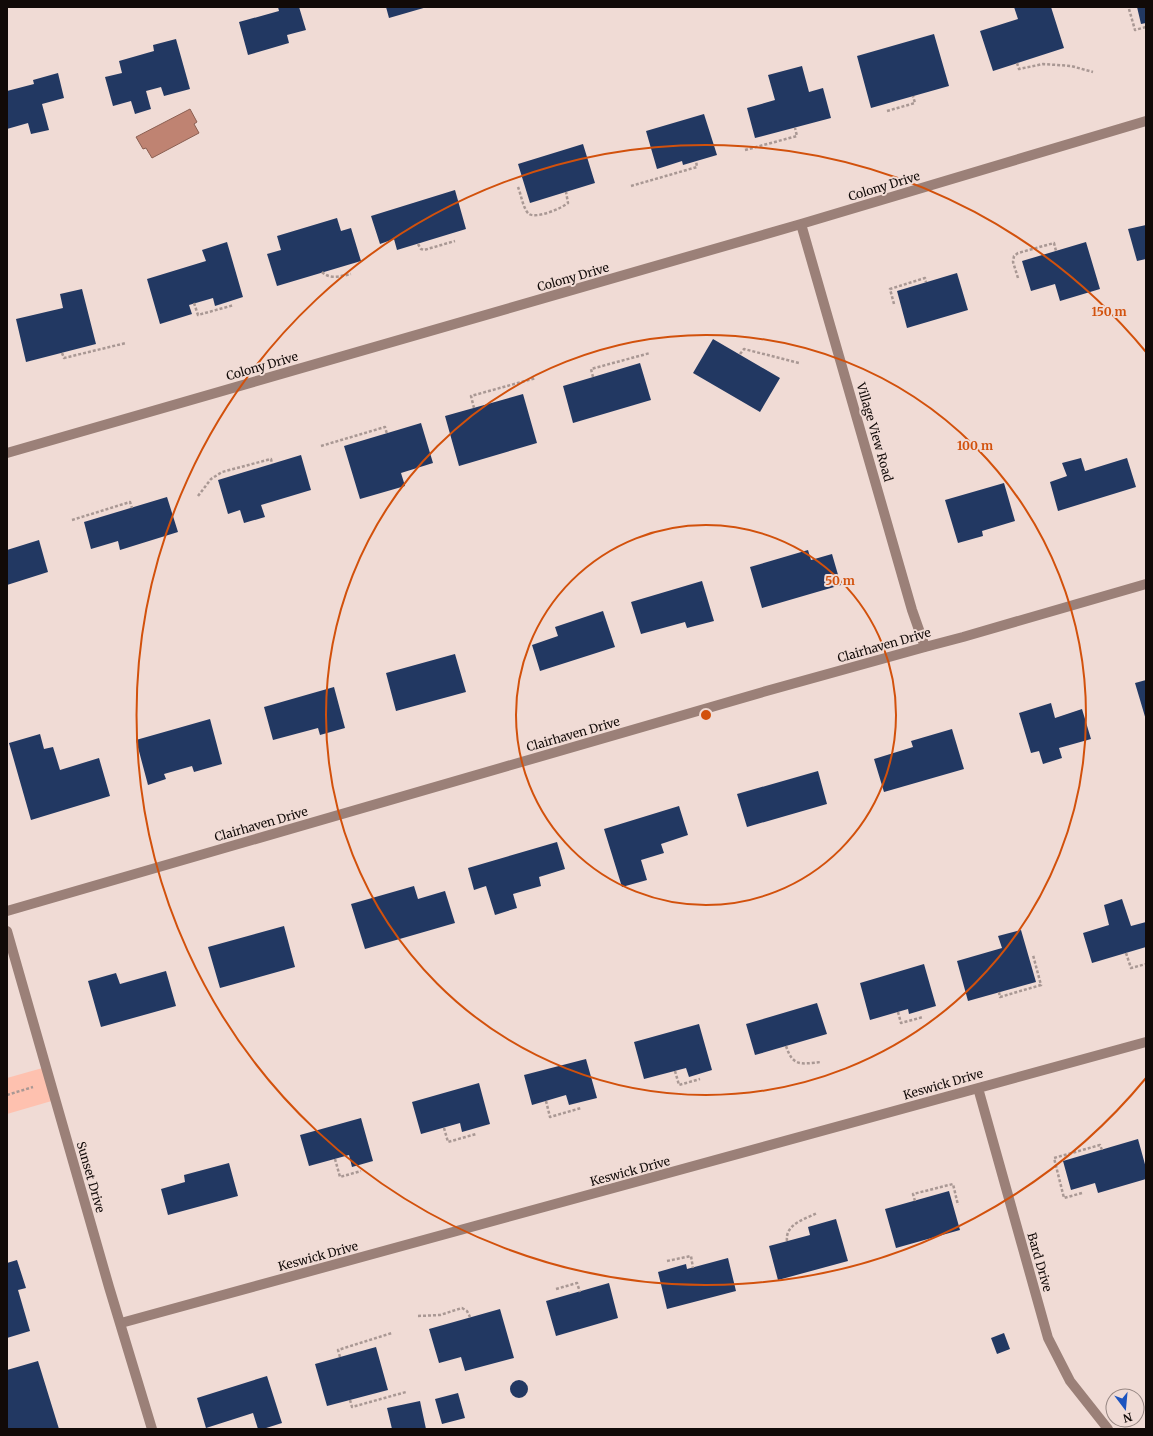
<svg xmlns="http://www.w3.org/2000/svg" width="1153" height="1436" viewBox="0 0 1153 1436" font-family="Merriweather,serif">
  <rect width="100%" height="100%" fill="#f0dbd5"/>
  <path fill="#fec1af" d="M46 1067 55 1100 7 1114V1078Z"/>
  <path fill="#bf8372" stroke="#8b5f52" d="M190 109 197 122 194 124 199 133 152 158 146 148 143 149 136 137Z"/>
  <path fill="#223862" d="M278 7H299L306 30 287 35 289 43 248 55 239 22 279 11Z
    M386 7H427L389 18Z
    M1014 7H1051L1064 48 993 71 980 31 1018 19Z
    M1137 7H1146V23L1141 24Z
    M934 34 949 86 871 108 857 56Z
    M176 39 190 89 164 96 161 87 146 91 151 109 135 114 131 101 113 106 105 77 122 73 119 61 154 51 153 45Z
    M802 66 809 92 823 88 831 118 755 138 747 108 775 100 768 75Z
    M58 73 64 98 42 104 49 130 31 134 28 123 7 129V91L34 84 33 80Z
    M704 114 717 155 683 165 682 161 657 169 646 131Z
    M583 144 595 183 530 203 518 164Z
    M455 190 466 229 397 250 394 239 380 244 371 216Z
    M337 218 341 231 351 228 361 261 277 286 267 254 281 250 277 236Z
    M1146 225V259L1137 261 1128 229Z
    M227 242 243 297 215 306 213 298 189 305 192 314 160 324 147 279 206 261 202 250Z
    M1086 242 1100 289 1060 301 1055 284 1031 291 1022 261Z
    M957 273 968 310 907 328 897 291Z
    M82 289 96 344 26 362 16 319 63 308 60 294Z
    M713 339 780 378 760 412 693 373Z
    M640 363 651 400 573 423 563 386Z
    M523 394 537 443 459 466 445 416Z
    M421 423 433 463 401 473 405 486 360 499 344 446Z
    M301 455 311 490 261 505 265 517 244 523 240 510 228 514 218 480Z
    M1081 458 1085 471 1127 458 1136 487 1058 511 1050 482 1067 476 1062 463Z
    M1004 483 1015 521 982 531 983 536 958 543 945 500Z
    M167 497 178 532 120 550 118 541 91 549 84 522Z
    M39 540 48 572 7 585V550Z
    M808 550 811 560 832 554 841 585 762 608 750 567Z
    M702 581 714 621 687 628 685 622 641 634 631 602Z
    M603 611 615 647 540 671 532 645 558 636 555 627Z
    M455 654 466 692 396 711 386 673Z
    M1146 680V720L1135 683Z
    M334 687 345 728 320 735 318 728 273 740 264 707Z
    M1051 703 1055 718 1082 709 1091 739 1059 748 1062 758 1043 764 1039 751 1031 753 1019 713Z
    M210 719 222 764 194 772 192 766 164 774 166 779 148 785 136 740Z
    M952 729 964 769 884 792 874 759 913 747 911 741Z
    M40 734 44 749 53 747 60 770 99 758 110 796 31 820 9 743Z
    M818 771 827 804 747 827 737 794Z
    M679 806 688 835 661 844 664 853 641 860 647 880 622 887 604 829Z
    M557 842 565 869 539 877 541 886 513 894 517 908 495 915 486 886 474 890 468 868Z
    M414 886 418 899 445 891 455 923 365 949 351 904Z
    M1122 899 1131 926 1146 922V947L1092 963 1083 933 1109 925 1104 905Z
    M284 926 295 967 220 988 208 947Z
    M1021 930 1036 982 968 1001 957 961 1002 948 998 936Z
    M924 964 936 1006 909 1014 908 1009 870 1020 860 983Z
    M166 971 176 1006 101 1027 88 981 116 973 120 984Z
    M817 1003 827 1034 755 1055 746 1024Z
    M699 1024 712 1070 689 1077 686 1068 644 1079 634 1042Z
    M586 1059 597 1098 569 1105 566 1095 532 1105 524 1075Z
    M479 1083 490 1124 462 1132 460 1123 421 1134 412 1102Z
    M361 1118 373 1161 352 1167 349 1155 309 1166 300 1135Z
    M1138 1139 1146 1168V1179L1098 1193 1095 1183 1071 1190 1063 1161Z
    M229 1163 238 1196 168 1215 161 1189 185 1182 184 1175Z
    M949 1191 960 1230 896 1248 885 1209Z
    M836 1219 848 1261 778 1280 769 1246 810 1235 808 1227Z
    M728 1258 736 1291 667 1309 658 1272 686 1264 687 1269Z
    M17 1260 26 1288 18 1290 30 1331 7 1338V1263Z
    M609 1283 618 1318 556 1336 546 1301Z
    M500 1309 514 1358 465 1371 461 1357 439 1363 429 1329Z
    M1004 1333 1010 1349 997 1354 991 1338Z
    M376 1347 388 1390 327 1406 315 1364Z
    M38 1361 59 1429H8L7 1424V1370Z
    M267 1376 282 1423 263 1429H258L253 1413 206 1428 197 1398Z
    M510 1389a9 9 0 1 1 18 0a9 9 0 1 1-18 0Z
    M458 1393 465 1418 442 1424 435 1399Z
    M420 1401 426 1429H392L387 1408Z"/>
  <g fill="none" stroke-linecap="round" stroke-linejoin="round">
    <path stroke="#a99894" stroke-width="2.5" stroke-dasharray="3 2" stroke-linecap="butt" d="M1129 9 1135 30 1146 27
      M1017 63 1019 69 1043 64 1071 66 1093 72
      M887 111 915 103 913 96
      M745 150 797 136 795 128
      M631 186 697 167 696 161
      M518 187C521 194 523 209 529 214 537 219 562 208 568 203L566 192
      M418 244 421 249 424 250 455 241
      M322 272C330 280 341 276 351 274
      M1018 278 1013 262 1014 256 1018 253 1054 243 1056 251
      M194 303 198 315 234 305
      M894 304 890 289 925 278 926 282
      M62 353 64 358 126 343
      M740 354 744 349 799 363
      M593 377 591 369 650 353
      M474 408 471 396 536 378
      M321 446 385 427 387 434
      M198 496 211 479 222 472 271 459 272 464
      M72 520 130 502 132 508
      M1126 953 1131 968 1146 964
      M999 992 1000 997 1041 985 1033 955
      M898 1012 901 1023 923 1017
      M786 1046C793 1067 801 1064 821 1062
      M675 1071 679 1085 700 1079
      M7 1095 33 1087
      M546 1101 550 1117 581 1108
      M444 1128 448 1142 476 1134
      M335 1159 340 1177 361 1171
      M1082 1193 1064 1198 1054 1158 1100 1145 1102 1150
      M915 1201 913 1194 953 1184 958 1205
      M787 1241C785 1224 805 1219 817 1213
      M667 1261 691 1256 693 1268
      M556 1289 577 1283 580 1292
      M418 1316 440 1315 462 1308 467 1311 470 1317
      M340 1357 338 1350 392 1333
      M350 1400 352 1407 406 1392"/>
    <path stroke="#9b8078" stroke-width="10" d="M801 224 912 610 925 647
      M7 453 801 224 1146 121
      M7 911 763 692 925 647 963 637 1146 584
      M7 931 109 1287 152 1429
      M978 1088 1048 1338 1070 1381 1108 1429
      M121 1323 1146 1042"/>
  </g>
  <g fill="none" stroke="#d2510c" stroke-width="2">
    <circle cx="706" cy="715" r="190"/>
    <circle cx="706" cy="715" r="380"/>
    <path d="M1146 1078A570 570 0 1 1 1146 352"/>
  </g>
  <g text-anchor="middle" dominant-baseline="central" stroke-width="4" stroke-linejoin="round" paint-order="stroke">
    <g font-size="12" fill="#110a08" stroke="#f0dbd5">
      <text transform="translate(884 186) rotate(-17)">Colony Drive</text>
      <text transform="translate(573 277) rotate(-16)">Colony Drive</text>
      <text transform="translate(262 366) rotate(-16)">Colony Drive</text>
      <text transform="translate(875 432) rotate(74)">Village View Road</text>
      <text transform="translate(884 645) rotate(-16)">Clairhaven Drive</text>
      <text transform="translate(573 734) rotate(-16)">Clairhaven Drive</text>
      <text transform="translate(261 824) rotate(-16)">Clairhaven Drive</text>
      <text transform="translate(943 1084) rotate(-16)">Keswick Drive</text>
      <text transform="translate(630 1171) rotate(-15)">Keswick Drive</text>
      <text transform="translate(91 1177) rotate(74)">Sunset Drive</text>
      <text transform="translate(318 1256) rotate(-15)">Keswick Drive</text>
      <text transform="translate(1040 1262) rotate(74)">Bard Drive</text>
    </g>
  </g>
  <circle cx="706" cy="715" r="6" fill="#d2510c" stroke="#f0dbd5" stroke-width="2"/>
  <g font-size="12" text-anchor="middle" font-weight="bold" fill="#d2510c" stroke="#f0dbd5" stroke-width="4" stroke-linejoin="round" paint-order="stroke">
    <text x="1109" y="316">150 m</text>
    <text x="975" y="450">100 m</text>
    <text x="840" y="585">50 m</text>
  </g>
  <rect width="1153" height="1436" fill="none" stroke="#110a08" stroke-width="16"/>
  <g transform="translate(1125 1408) rotate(164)"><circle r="19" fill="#f0dbd5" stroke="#978783"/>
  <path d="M0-3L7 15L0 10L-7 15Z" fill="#1c53bf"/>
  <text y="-6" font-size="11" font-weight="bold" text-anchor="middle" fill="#110a08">N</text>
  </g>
</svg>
